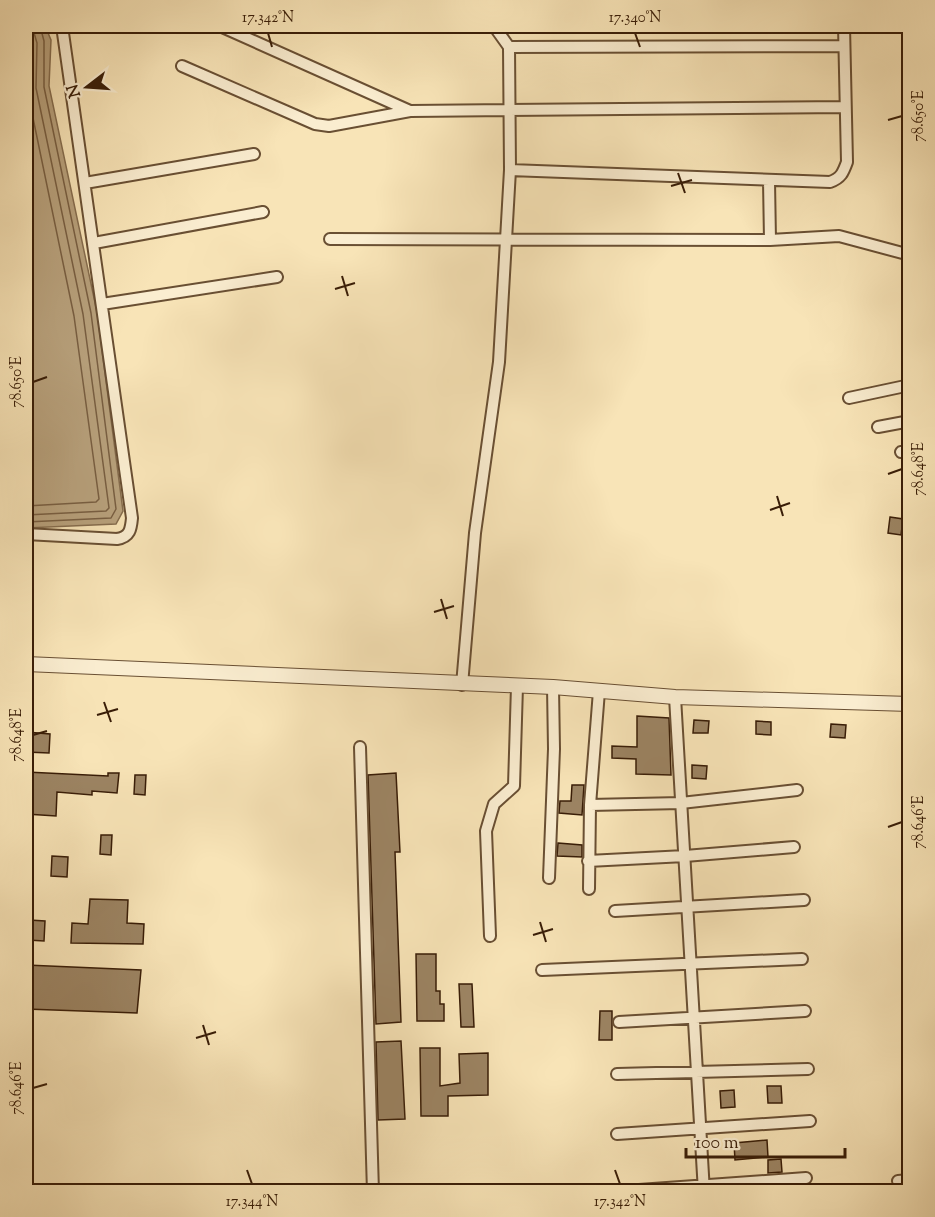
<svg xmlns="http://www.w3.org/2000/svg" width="935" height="1217" viewBox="0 0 935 1217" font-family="'Sorts Mill Goudy',serif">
  <rect width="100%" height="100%" fill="#f8e4b7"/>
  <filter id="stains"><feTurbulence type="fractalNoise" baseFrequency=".00333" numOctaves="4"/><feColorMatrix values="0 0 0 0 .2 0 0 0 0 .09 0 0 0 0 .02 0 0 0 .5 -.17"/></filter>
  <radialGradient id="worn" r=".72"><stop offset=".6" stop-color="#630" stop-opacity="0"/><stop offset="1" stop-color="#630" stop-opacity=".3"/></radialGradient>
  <path fill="#b7a07b" stroke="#856c4d" stroke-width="1.5" d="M26 26H45L51 40 49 86 97 312 123 511 116 524 26 528Z"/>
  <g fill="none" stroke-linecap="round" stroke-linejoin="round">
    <path stroke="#785e41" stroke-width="1.5" d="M26 38 28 44 27 89 74 316 99 499 96 502 26 506
      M26 515 106 511 109 508 83 314 36 88 37 43 32 26
      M26 522 111 518 116 509 91 313 44 87V41L40 26"/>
  </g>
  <path fill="#9c8463" stroke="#391d07" stroke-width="1.5" d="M890 517 903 519 901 535 888 533Z
    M637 716 669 718 671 775 636 774V759L612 758V746L637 747Z
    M694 720 709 721 708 733H693Z
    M756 721 771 722V735L756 734Z
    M831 724 846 725 845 738 830 737Z
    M26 732 50 734 49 753 26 752Z
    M692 765 707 766 706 779 692 778Z
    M26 772 108 776V773H119L117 793 92 791V795L57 792 56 816 26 814Z
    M396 773 400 852H395L401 1022 376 1024 368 775Z
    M135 775H146L145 795 134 794Z
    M572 785H584L582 815 559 813 560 801H571Z
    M101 835H112L111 855 100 854Z
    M558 843 582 845V857L557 856Z
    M52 856 68 857 67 877 51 876Z
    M90 899 128 900 127 923 144 924 143 944 71 943 72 923 88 924Z
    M29 920 45 921 44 941 28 940Z
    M416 954H436V991H440V1004H444V1021H417Z
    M26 965 141 970 137 1013 26 1009Z
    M459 984H472L474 1027H461Z
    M600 1011H612V1040H599Z
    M401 1041 405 1119 378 1120 376 1042Z
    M420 1048H440V1086L460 1083 459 1054 488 1053V1095L448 1096V1116H421Z
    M767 1086H781L782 1103H768Z
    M734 1090 735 1107 721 1108 720 1091Z
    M767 1140 768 1157 735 1160 734 1143Z
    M781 1159 782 1172 768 1173V1160Z"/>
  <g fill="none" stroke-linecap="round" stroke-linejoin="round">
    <defs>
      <path id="minor" d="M220 26 410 111
        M509 47 843 46
        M182 66 315 124 329 126 410 111 845 107
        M510 170 830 182C841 178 843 173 847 162L844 26
        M769 181 770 240
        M85 183 254 154
        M330 239 770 240 839 236 910 255
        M94 243 263 212
        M102 304 277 277
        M849 398 910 385
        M878 427 910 421
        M901 452 910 451
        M26 534 117 539C130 537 131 529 132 518L62 26
        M462 685 475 533 499 362 510 170 509 47 494 26
        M675 697 704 1192
        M360 747 373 1192
        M590 805 681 803 797 790
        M588 861 685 856 794 847
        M549 878 554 749 553 687
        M589 889 590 805 599 691
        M615 911 804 900
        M490 936 486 831 494 804 514 786 517 686
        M542 970 802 959
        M619 1022 805 1011
        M617 1074 808 1069
        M617 1134 810 1121
        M898 1181 910 1180
        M625 1191 806 1178"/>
      <path id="tertiary" d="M26 664 553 687 675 697 910 704"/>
    </defs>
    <use href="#minor" stroke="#694f33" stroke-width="14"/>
    <use href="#tertiary" stroke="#694f33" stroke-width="16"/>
    <use href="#minor" stroke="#faedd0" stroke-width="10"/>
    <use href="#tertiary" stroke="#faedd0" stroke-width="14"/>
  </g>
  <path fill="none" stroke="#391d07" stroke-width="2" d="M268 33 272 47M635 33 640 47M888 120 902 116M678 173 685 193M671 186 692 180M342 276 348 296M335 289 355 283M33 382 47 377M888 474 902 469M777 496 783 516M770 510 790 503M441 599 447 619M434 612 454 606M104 702 111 722M97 715 118 709M33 735 47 731M888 827 902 822M540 922 546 942M533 935 553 929M203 1025 209 1045M196 1038 216 1032M33 1088 47 1084M247 1170 252 1184M615 1170 620 1184"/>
  <rect width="935" height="1217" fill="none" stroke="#f8e4b7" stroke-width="66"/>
  <g transform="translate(87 87) rotate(253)" stroke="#faedd0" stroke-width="4.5" paint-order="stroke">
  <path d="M0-4.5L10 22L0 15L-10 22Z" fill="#391d07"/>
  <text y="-9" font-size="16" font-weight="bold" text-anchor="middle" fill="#391d07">N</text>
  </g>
  <path d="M686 1148v9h159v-9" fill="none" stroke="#391d07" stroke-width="3"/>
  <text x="695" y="1148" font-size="18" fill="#391d07" stroke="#faedd0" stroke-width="4.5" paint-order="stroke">100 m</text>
  <rect x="33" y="33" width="869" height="1151" fill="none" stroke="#391d07" stroke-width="2"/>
  <g font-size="15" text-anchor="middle" fill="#391d07">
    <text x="268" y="22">17.342°N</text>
    <text x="635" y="22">17.340°N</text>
    <text transform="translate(918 116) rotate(-90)" y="5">78.650°E</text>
    <text transform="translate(16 382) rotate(-90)" y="5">78.650°E</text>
    <text transform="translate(918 469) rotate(-90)" y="5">78.648°E</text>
    <text transform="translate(16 735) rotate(-90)" y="5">78.648°E</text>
    <text transform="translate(918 822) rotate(-90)" y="5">78.646°E</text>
    <text transform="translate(16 1088) rotate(-90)" y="5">78.646°E</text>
    <text x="252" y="1206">17.344°N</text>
    <text x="620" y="1206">17.342°N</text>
  </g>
  <rect width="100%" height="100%" filter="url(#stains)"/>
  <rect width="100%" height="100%" fill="url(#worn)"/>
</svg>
